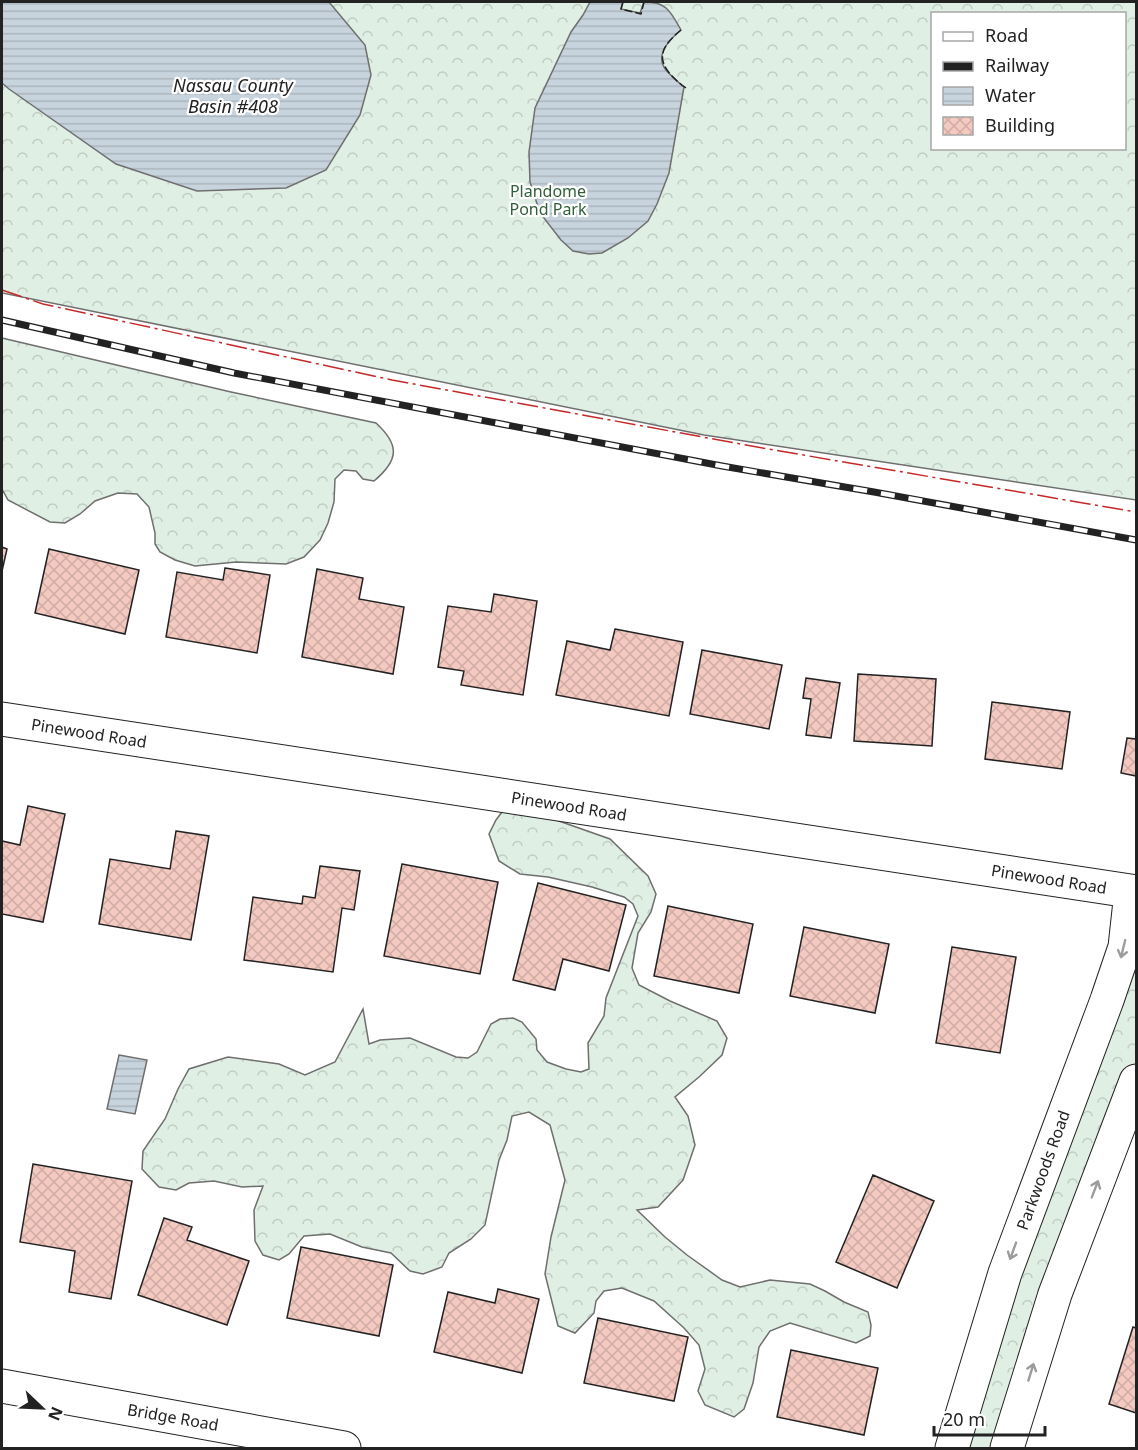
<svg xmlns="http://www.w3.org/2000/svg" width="1138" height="1450" viewBox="0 0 1138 1450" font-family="'Noto Sans',sans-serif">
  <defs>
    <pattern id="forest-crowns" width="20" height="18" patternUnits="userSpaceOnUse" patternTransform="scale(1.5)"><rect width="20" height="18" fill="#e0efe3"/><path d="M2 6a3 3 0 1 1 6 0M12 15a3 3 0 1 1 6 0" fill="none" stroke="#c0cdc2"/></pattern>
    <pattern id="water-rules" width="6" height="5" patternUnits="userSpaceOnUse" patternTransform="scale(1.5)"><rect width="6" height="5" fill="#c7d3dd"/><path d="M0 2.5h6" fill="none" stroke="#abb5bd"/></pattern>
    <pattern id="building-cross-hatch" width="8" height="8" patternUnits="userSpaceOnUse" patternTransform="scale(1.5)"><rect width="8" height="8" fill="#f3c9c0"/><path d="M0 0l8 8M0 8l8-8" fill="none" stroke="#d0aca5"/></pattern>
  </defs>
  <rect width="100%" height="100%" fill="#fff"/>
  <path fill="url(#forest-crowns)" stroke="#6f6f6f" stroke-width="1.5" fill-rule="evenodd" d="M2 2H1136V500L704 435 2 293ZM932 14H1124V148H932Z
    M2 338 231 392 376 423C400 445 399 460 374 481L363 479 356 471 344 470 335 479 334 502 328 523 320 540 304 557 286 564 236 562 195 566 175 560 160 552 155 544V533L149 507 137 494 118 493 95 501 80 514 65 523 50 522 8 500 2 489Z
    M522 808 610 839 648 876 656 894 651 912 638 933 632 968 639 985 670 1001 717 1021 727 1038 722 1055 699 1077 675 1097 688 1116 695 1145 683 1180 658 1207 637 1210 665 1237 687 1255 722 1280 740 1287 770 1280 810 1284 825 1291 844 1302 868 1312 871 1325 870 1336 856 1343 790 1323 770 1331 759 1347 753 1383 744 1409 734 1417 705 1405 698 1391 705 1369 699 1345 684 1328 654 1301 622 1288 604 1291 596 1301 594 1313 575 1333 558 1326 545 1274 551 1237 565 1180 550 1125 529 1112 512 1116 507 1140 499 1160 485 1225 471 1239 449 1253 442 1267 423 1274 410 1271 391 1253 362 1247 330 1234 304 1236 289 1254 279 1260 263 1255 255 1241 254 1210 263 1186 242 1187 214 1181 189 1183 176 1190 159 1187 142 1169 143 1151 165 1119 178 1089 189 1069 228 1057 279 1064 305 1075 335 1062 363 1009 369 1044 380 1040 410 1038 456 1057 468 1058 477 1052 491 1024 500 1019 513 1018 522 1022 536 1039 537 1050 547 1062 566 1069 581 1072 589 1069 588 1043 604 1016 606 998 638 916 633 904 624 897 592 887 548 877 520 874 499 861 489 834 496 820 502 812Z
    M1136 892V1081L1007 1448H952Z"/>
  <path fill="url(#water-rules)" stroke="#6f6f6f" stroke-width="1.5" d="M2 2H329L365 45 371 75 360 115 326 170 286 188 197 191 116 164 9 89 2 83Z
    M590 2H623L621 9 640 13 644 2C666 1 671 12 681 30 670 39 654 55 666 70 671 76 678 82 684 87L669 173 657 204 648 221 628 238 602 253 589 254 573 251 561 240 540 213 530 182 529 152 535 108 571 32 583 15Z
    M119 1055 147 1060 135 1114 107 1109Z"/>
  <path fill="url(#building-cross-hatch)" stroke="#222" stroke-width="1.5" d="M2 547 7 549 2 571Z
    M49 549 139 570 125 634 35 613Z
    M225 568 270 575 257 653 166 637 177 572 223 580Z
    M317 569 363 578 359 599 404 607 393 674 302 657Z
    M494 594 537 601 523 695 461 685 464 671 438 667 448 606 491 612Z
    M615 629 683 642 669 716 556 695 567 641 610 650Z
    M702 650 782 665 769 729 690 714Z
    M858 674 936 679 932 746 854 741Z
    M806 678 840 683 831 738 806 735 811 699 803 698Z
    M992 702 1070 712 1062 769 985 759Z
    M1127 738 1136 739V776L1121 773Z
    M28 806 65 814 43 922 2 914V841L20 845Z
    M176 831 209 836 191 940 99 924 110 859 170 869Z
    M402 864 498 882 480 974 384 956Z
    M320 866 360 871 354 910 342 908 333 972 244 960 253 897 302 904 303 896 315 898Z
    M538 883 626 905 609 971 563 959 555 990 513 980Z
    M668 906 753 924 739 993 654 976Z
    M804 927 889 944 875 1013 790 996Z
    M952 947 1016 957 1000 1053 936 1043Z
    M33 1164 132 1181 111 1299 69 1292 75 1251 20 1242Z
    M873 1175 934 1201 897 1288 836 1262Z
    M164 1218 192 1227 187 1240 249 1261 227 1325 138 1295Z
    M301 1247 393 1265 379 1336 287 1318Z
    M498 1289 539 1299 522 1373 434 1352 448 1292 495 1303Z
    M598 1318 688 1337 674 1401 584 1383Z
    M1133 1327 1136 1328V1413L1109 1404Z
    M791 1350 878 1368 864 1435 777 1417Z"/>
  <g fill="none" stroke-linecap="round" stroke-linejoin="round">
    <defs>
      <path id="street" d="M2 719 1136 892
        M2 1386 344 1448
        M952 1448 1005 1273 1107 1000 1125 947 1131 892
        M1007 1448 1055 1294 1136 1081"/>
    </defs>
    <use href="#street" stroke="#222" stroke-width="35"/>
    <use href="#street" stroke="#fff" stroke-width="33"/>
    <defs>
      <path id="rail" d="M2 320 234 373 722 466 874 492 1136 540"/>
    </defs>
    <use href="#rail" stroke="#222" stroke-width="7"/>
    <use href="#rail" stroke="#fff" stroke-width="4.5" stroke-dasharray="14" stroke-linecap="butt"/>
    <path stroke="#222" stroke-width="1.5" stroke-dasharray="8 3" stroke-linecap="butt" d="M623 2 621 9 641 14 644 2
      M681 30C663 45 654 58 673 77 678 82 682 86 688 89"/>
    <path stroke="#c62828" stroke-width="1.5" stroke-dasharray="21 4.5 3 4.5" stroke-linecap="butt" d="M2 290 43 304 392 380 768 449 1136 512"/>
  </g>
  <defs><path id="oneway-shaft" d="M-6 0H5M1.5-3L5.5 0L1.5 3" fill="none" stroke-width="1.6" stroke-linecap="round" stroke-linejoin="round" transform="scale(1.5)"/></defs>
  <g stroke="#9c9c9c">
    <use href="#oneway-shaft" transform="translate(1123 949) rotate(104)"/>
    <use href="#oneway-shaft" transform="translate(1095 1189) rotate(-69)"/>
    <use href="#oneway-shaft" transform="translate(1013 1251) rotate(110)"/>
    <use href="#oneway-shaft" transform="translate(1031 1372) rotate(-73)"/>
  </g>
  <g text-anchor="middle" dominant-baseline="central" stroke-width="4.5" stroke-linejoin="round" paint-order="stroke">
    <g font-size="16" fill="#2f5e38" stroke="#fff">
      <text x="548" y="191">Plandome<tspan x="548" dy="18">Pond Park</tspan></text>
    </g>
    <g font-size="16" fill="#222" stroke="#fff">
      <text transform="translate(89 733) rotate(9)">Pinewood Road</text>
      <text transform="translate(569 806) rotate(9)">Pinewood Road</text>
      <text transform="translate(1049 879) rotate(9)">Pinewood Road</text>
      <text transform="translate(1043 1170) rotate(-70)">Parkwoods Road</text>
      <text transform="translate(173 1417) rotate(10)">Bridge Road</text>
    </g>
    <g font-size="18" font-style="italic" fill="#222" stroke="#fff">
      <text x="233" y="85">Nassau County<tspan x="233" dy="21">Basin #408</tspan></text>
    </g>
  </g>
  <rect width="1138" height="1450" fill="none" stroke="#222222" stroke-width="6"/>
  <rect x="931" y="12" width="195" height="138" fill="#ffffff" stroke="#a7a7a7" stroke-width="1.5"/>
  <rect x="943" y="32" width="30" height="9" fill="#ffffff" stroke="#a7a7a7" stroke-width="1.5"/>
  <text x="985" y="42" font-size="18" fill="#222222">Road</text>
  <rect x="943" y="62" width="30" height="9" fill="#222222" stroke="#a7a7a7" stroke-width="1.5"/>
  <text x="985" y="72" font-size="18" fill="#222222">Railway</text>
  <rect x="943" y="87" width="30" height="18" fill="url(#water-rules)" stroke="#a7a7a7" stroke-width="1.5"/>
  <text x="985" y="102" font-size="18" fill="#222222">Water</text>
  <rect x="943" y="117" width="30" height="18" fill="url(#building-cross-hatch)" stroke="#a7a7a7" stroke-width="1.5"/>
  <text x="985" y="132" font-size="18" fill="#222222">Building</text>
  <g transform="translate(42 1408) rotate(113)" stroke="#ffffff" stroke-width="4.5" paint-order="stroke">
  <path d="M0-4.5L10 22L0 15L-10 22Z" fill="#222222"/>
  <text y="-9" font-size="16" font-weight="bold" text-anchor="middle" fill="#222222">N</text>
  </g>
  <path d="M934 1426v9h111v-9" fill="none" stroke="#222222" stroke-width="3"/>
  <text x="943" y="1426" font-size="18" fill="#222222" stroke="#ffffff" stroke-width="4.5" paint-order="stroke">20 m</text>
</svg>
